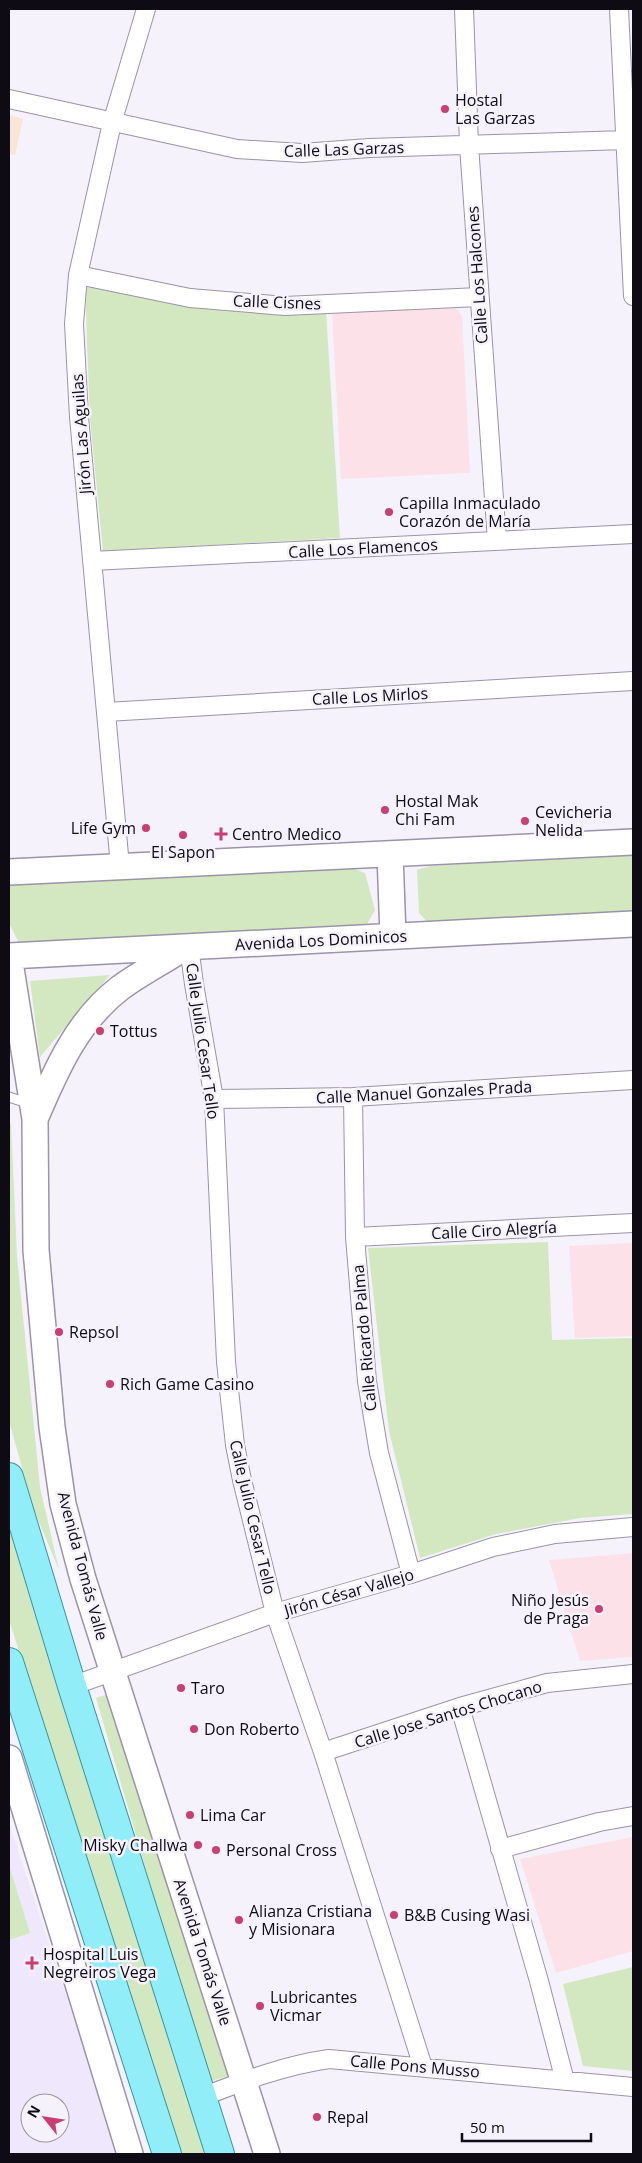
<svg xmlns="http://www.w3.org/2000/svg" width="642" height="2163" viewBox="0 0 642 2163" font-family="'Open Sans',sans-serif">
  <rect width="100%" height="100%" fill="#f5f2fc"/>
  <path fill="#f9e6d6" d="M9 115 23 119 15 155 9 154Z"/>
  <path fill="#efe8fc" fill-rule="evenodd" d="M9 1823 119 2154H9ZM30 2103H60V2133H30Z"/>
  <path fill="#fce2e8" d="M453 305 462 315 470 473 341 479 332 313Z
    M633 1243V1336L575 1338 569 1246Z
    M633 1553V1657L580 1661 549 1560Z
    M633 1837V1951L556 1973 520 1859Z"/>
  <path fill="#d3e8c0" d="M93 285 156 300 225 311H326L340 538 103 551 90 419 85 289Z
    M633 854V918L434 929 419 913 417 870 430 866Z
    M347 866 365 873 375 910 366 926 19 943 9 923V883Z
    M110 975 40 1057 30 981Z
    M11 1123 17 1256 40 1487 59 1570 34 1510 9 1421V1124Z
    M548 1242 552 1340 633 1338V1514L580 1518 496 1534 420 1558 389 1431 368 1248Z
    M9 1524 207 2154H182L9 1620Z
    M109 1694 228 2076 208 2082 96 1698Z
    M9 1865 30 1933 12 1939H9Z
    M633 1967V2071L583 2066 563 1984Z"/>
  <g fill="none" stroke-linecap="round" stroke-linejoin="round">
    <defs>
      <path id="service" d="M9 1097 30 1104"/>
      <path id="minor" d="M464 9 469 145 497 541
        M619 9 633 296
        M9 99 237 149 302 153 369 148 625 140
        M78 275 190 298 285 306 479 297
        M92 561 633 534
        M106 712 633 681
        M120 866 79 417 74 324 78 275 112 123 146 9
        M189 946 194 984 214 1099 226 1362 235 1445 242 1480 275 1613 323 1752 423 2067
        M353 1097 355 1237 367 1381 379 1453 411 1574
        M214 1099 353 1097 633 1080
        M355 1237 633 1223
        M72 1686 275 1613 411 1574 493 1547 555 1534 633 1527
        M460 1707 539 1981 565 2081
        M323 1752 460 1707 547 1683 633 1674
        M500 1849 599 1822 633 1816
        M202 2097C243 2081 286 2065 329 2059L633 2087"/>
      <path id="secondary" d="M390 854 393 936
        M9 872 633 842
        M9 956 35 1119 36 1250 52 1427 63 1504 83 1579 267 2154
        M9 956 633 924
        M35 1119C56 1070 77 1021 120 988 140 973 164 961 185 947
        M9 1758 130 2154"/>
      <path id="primary" d="M9 1477 72 1686 220 2154
        M9 1662 167 2154"/>
    </defs>
    <use href="#service" stroke="#9b93aa" stroke-width="11"/>
    <use href="#minor" stroke="#9b93aa" stroke-width="20"/>
    <use href="#secondary" stroke="#9b93aa" stroke-width="28"/>
    <use href="#primary" stroke="#3496a6" stroke-width="30"/>
    <use href="#service" stroke="#fff" stroke-width="9"/>
    <use href="#minor" stroke="#fff" stroke-width="18"/>
    <use href="#secondary" stroke="#fff" stroke-width="25"/>
    <use href="#primary" stroke="#91edf8" stroke-width="28"/>
  </g>
  <g fill="#ca3f73" stroke="#f5f2fc" stroke-width="2">
    <circle cx="445" cy="109" r="5"/>
    <circle cx="389" cy="512" r="5"/>
    <circle cx="385" cy="810" r="5"/>
    <circle cx="525" cy="821" r="5"/>
    <circle cx="146" cy="828" r="5"/>
    <path d="M218.5 826.5h5v5h5v5h-5v5h-5v-5h-5v-5h5z"/>
    <circle cx="183" cy="835" r="5"/>
    <circle cx="100" cy="1031" r="5"/>
    <circle cx="59" cy="1332" r="5"/>
    <circle cx="110" cy="1384" r="5"/>
    <circle cx="599" cy="1609" r="5"/>
    <circle cx="181" cy="1688" r="5"/>
    <circle cx="194" cy="1729" r="5"/>
    <circle cx="190" cy="1815" r="5"/>
    <circle cx="198" cy="1845" r="5"/>
    <circle cx="216" cy="1850" r="5"/>
    <circle cx="394" cy="1915" r="5"/>
    <circle cx="239" cy="1920" r="5"/>
    <path d="M29.5 1955.5h5v5h5v5h-5v5h-5v-5h-5v-5h5z"/>
    <circle cx="260" cy="2006" r="5"/>
    <circle cx="317" cy="2117" r="5"/>
  </g>
  <g text-anchor="middle" dominant-baseline="central" stroke-width="5" stroke-linejoin="round" paint-order="stroke">
    <g font-size="16" fill="#0e0b14" stroke="#f5f2fc" text-anchor="start">
      <text x="455" y="100">Hostal<tspan x="455" dy="18">Las Garzas</tspan></text>
      <text x="399" y="503">Capilla Inmaculado<tspan x="399" dy="18">Corazón de María</tspan></text>
      <text x="395" y="801">Hostal Mak<tspan x="395" dy="18">Chi Fam</tspan></text>
      <text x="535" y="812">Cevicheria<tspan x="535" dy="18">Nelida</tspan></text>
      <text x="136" y="828" text-anchor="end">Life Gym</text>
      <text x="232" y="834">Centro Medico</text>
      <text x="183" y="852" text-anchor="middle">El Sapon</text>
      <text x="110" y="1031">Tottus</text>
      <text x="69" y="1332">Repsol</text>
      <text x="120" y="1384">Rich Game Casino</text>
      <text x="589" y="1600" text-anchor="end">Niño Jesús<tspan x="589" dy="18">de Praga</tspan></text>
      <text x="191" y="1688">Taro</text>
      <text x="204" y="1729">Don Roberto</text>
      <text x="200" y="1815">Lima Car</text>
      <text x="188" y="1845" text-anchor="end">Misky Challwa</text>
      <text x="226" y="1850">Personal Cross</text>
      <text x="249" y="1911">Alianza Cristiana<tspan x="249" dy="18">y Misionara</tspan></text>
      <text x="404" y="1915">B&amp;B Cusing Wasi</text>
      <text x="43" y="1954">Hospital Luis<tspan x="43" dy="18">Negreiros Vega</tspan></text>
      <text x="270" y="1997">Lubricantes<tspan x="270" dy="18">Vicmar</tspan></text>
      <text x="327" y="2117">Repal</text>
    </g>
    <g font-size="16" fill="#0e0b14" stroke="#f5f2fc">
      <text transform="translate(344 149) rotate(-2)">Calle Las Garzas</text>
      <text transform="translate(477 275) rotate(-94)">Calle Los Halcones</text>
      <text transform="translate(277 302) rotate(2)">Calle Cisnes</text>
      <text transform="translate(81 434) rotate(-94)">Jirón Las Aguilas</text>
      <text transform="translate(363 548) rotate(-3)">Calle Los Flamencos</text>
      <text transform="translate(370 696) rotate(-3)">Calle Los Mirlos</text>
      <text transform="translate(321 940) rotate(-3)">Avenida Los Dominicos</text>
      <text transform="translate(203 1041) rotate(82)">Calle Julio Cesar Tello</text>
      <text transform="translate(424 1092) rotate(-3)">Calle Manuel Gonzales Prada</text>
      <text transform="translate(494 1230) rotate(-3)">Calle Ciro Alegría</text>
      <text transform="translate(364 1338) rotate(-95)">Calle Ricardo Palma</text>
      <text transform="translate(253 1517) rotate(77)">Calle Julio Cesar Tello</text>
      <text transform="translate(83 1566) rotate(75)">Avenida Tomás Valle</text>
      <text transform="translate(349 1592) rotate(-16)">Jirón César Vallejo</text>
      <text transform="translate(448 1714) rotate(-17)">Calle Jose Santos Chocano</text>
      <text transform="translate(203 1952) rotate(72)">Avenida Tomás Valle</text>
      <text transform="translate(415 2066) rotate(5)">Calle Pons Musso</text>
    </g>
  </g>
  <rect width="642" height="2163" fill="none" stroke="#0e0b14" stroke-width="20"/>
  <g transform="translate(45 2118) rotate(300)"><circle r="24" fill="#f5f2fc" stroke="#99969f"/>
  <path d="M0-4L9 19L0 12L-9 19Z" fill="#ca3f73"/>
  <text y="-8" font-size="14" font-weight="bold" text-anchor="middle" fill="#0e0b14">N</text>
  </g>
  <path d="M462 2133v8h129v-8" fill="none" stroke="#0e0b14" stroke-width="2.5"/>
  <text x="470" y="2133" font-size="15" fill="#0e0b14" stroke="#f5f2fc" stroke-width="4" paint-order="stroke">50 m</text>
</svg>
